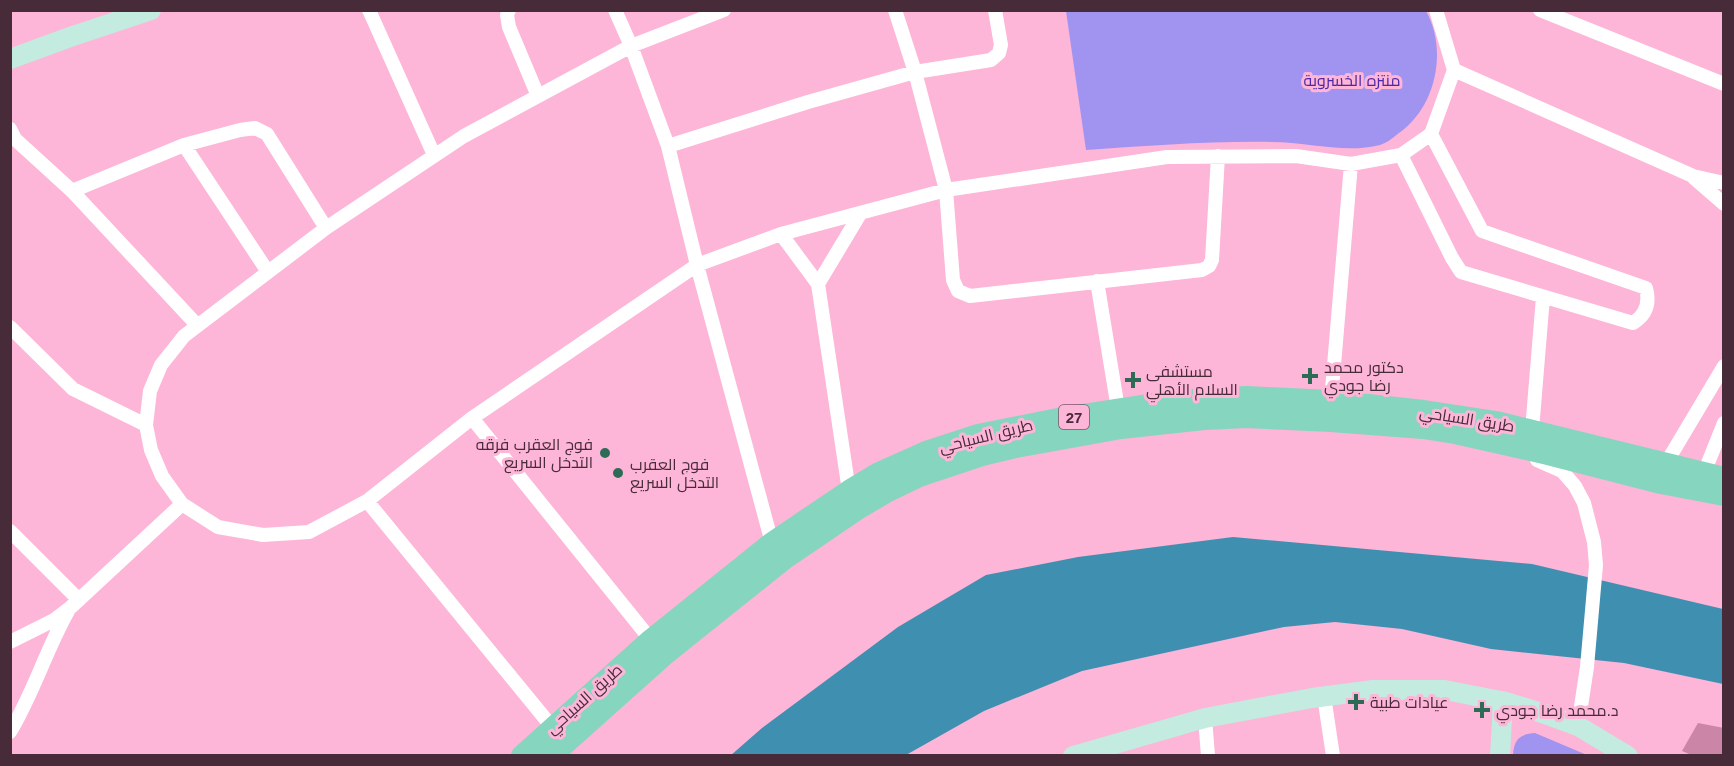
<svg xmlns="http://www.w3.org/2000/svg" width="1734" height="766" viewBox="0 0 1734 766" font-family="Helvetica,Cairo,sans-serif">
  <rect width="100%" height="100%" fill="#fdb5d8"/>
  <path fill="#a194f1" d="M1066 11H1426C1448 50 1436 107 1399 133 1394 137 1387 143 1380 145 1345 154 1308 142 1272 142 1210 141 1148 146 1086 150Z
    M1535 733 1587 755H1513C1514 740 1519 734 1535 733Z"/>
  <path fill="#3f8fb1" d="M1233 537 1532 564 1723 609V684L1624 663 1491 649 1402 629 1335 622 1284 627 1082 671 984 711 906 755 730 756 762 728 898 627 986 575 1078 557Z"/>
  <path fill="#ca85a7" d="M1698 723 1724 728V756H1694L1682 751Z"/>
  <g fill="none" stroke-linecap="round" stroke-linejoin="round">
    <path stroke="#fff" stroke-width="14" d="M369 10 434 155
      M509 10 507 15 509 27 538 96
      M615 10 631 46 668 146 697 265 772 543
      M724 10 631 46 464 136 326 228 184 336 161 365 150 391 146 425 151 450 162 476 182 504 218 527 263 535 309 532 367 501 472 418 697 265 781 234 946 190 1167 157 1296 156 1351 164 1401 155 1431 134 1454 70 1436 10
      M895 10 915 72 946 190 953 280 958 291 970 296 1202 270 1209 266 1212 260 1218 156
      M1540 10 1724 84
      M1454 70 1693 176 1724 183
      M10 129 15 139 72 191 197 325
      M184 145 268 272
      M668 146 808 102 915 72 991 60 999 53 1001 45 995 10
      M1401 155 1452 258 1461 272 1633 323C1646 315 1650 303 1646 288L1482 231 1431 134
      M1694 178 1724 204
      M72 191 184 145 240 130 255 128 267 134 326 228
      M781 234 818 284 849 491
      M1097 281 1118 409
      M818 284 860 214
      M10 327 73 389 146 425
      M1331 401 1351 164
      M472 418 651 640
      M1532 430 1543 297
      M1537 460 1562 471 1575 486 1584 503 1594 542 1596 565 1587 667 1578 726
      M1665 465 1724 366
      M1704 473 1724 423
      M367 501 552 727
      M10 531 79 600
      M10 642 54 620 71 607 182 504
      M1324 696 1333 756
      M1205 718 1208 756
      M10 732C33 694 46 650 68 611"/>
    <path stroke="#c3ebdf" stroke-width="20" d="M10 59 70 37 151 10
      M1073 756 1205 718 1312 698 1373 690H1445L1506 702 1548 715 1578 726 1628 756
      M1500 756 1503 701"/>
    <path stroke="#86d6bf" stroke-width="22" d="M522 756 651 640 772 543 849 491 879 473 926 452 978 435 1063 418 1160 403 1203 399 1246 397 1289 399 1331 401 1424 411 1496 422 1724 478
      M551 756 664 655 784 559 859 508 888 491 919 476 982 455 1016 447 1121 428 1204 419 1246 417 1331 421 1423 428 1455 433 1548 454 1661 483 1724 495"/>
  </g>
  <g fill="#2e6b57" stroke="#fdb5d8" stroke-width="2">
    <path d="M1307 367h6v6h6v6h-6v6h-6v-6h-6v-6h6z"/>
    <path d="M1130 371h6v6h6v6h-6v6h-6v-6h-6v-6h6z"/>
    <circle cx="605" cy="453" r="6"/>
    <circle cx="618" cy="473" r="6"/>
    <path d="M1353 693h6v6h6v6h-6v6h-6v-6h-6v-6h6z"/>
    <path d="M1479 701h6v6h6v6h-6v6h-6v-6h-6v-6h6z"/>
  </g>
  <g text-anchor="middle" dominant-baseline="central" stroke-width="6" stroke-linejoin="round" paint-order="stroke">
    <rect fill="#fdb5d8" stroke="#7e5469" stroke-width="1.5" x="1059" y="405" width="30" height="24" rx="4.5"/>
    <g font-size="15" font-weight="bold" fill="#472b39">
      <text x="1074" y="417">27</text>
    </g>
    <g font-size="16" fill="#4c28a4" stroke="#fdb5d8">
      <text x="1352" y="80">منتزه الخسروية</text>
    </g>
    <g font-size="16" fill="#472b39" stroke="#fdb5d8" text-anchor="start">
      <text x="1324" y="367">دكتور محمد<tspan x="1324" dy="18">رضا جودي</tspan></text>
      <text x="1146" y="371">مستشفى<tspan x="1146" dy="18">السلام الأهلي</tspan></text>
      <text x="593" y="444" text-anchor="end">فوج العقرب فرقه<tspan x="593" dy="18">التدخل السريع</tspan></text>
      <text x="630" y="464">فوج العقرب<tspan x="630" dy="18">التدخل السريع</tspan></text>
      <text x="1370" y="702">عيادات طبية</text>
      <text x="1496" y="710">د.محمد رضا جودي</text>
    </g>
    <g font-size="16" fill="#472b39" stroke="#fdb5d8">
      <text transform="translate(1467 419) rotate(9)">طريق السياحي</text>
      <text transform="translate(986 436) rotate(-14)">طريق السياحي</text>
      <text transform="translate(584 699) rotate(-42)">طريق السياحي</text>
    </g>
  </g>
  <rect width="1734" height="766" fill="none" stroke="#472b39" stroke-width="24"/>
</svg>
